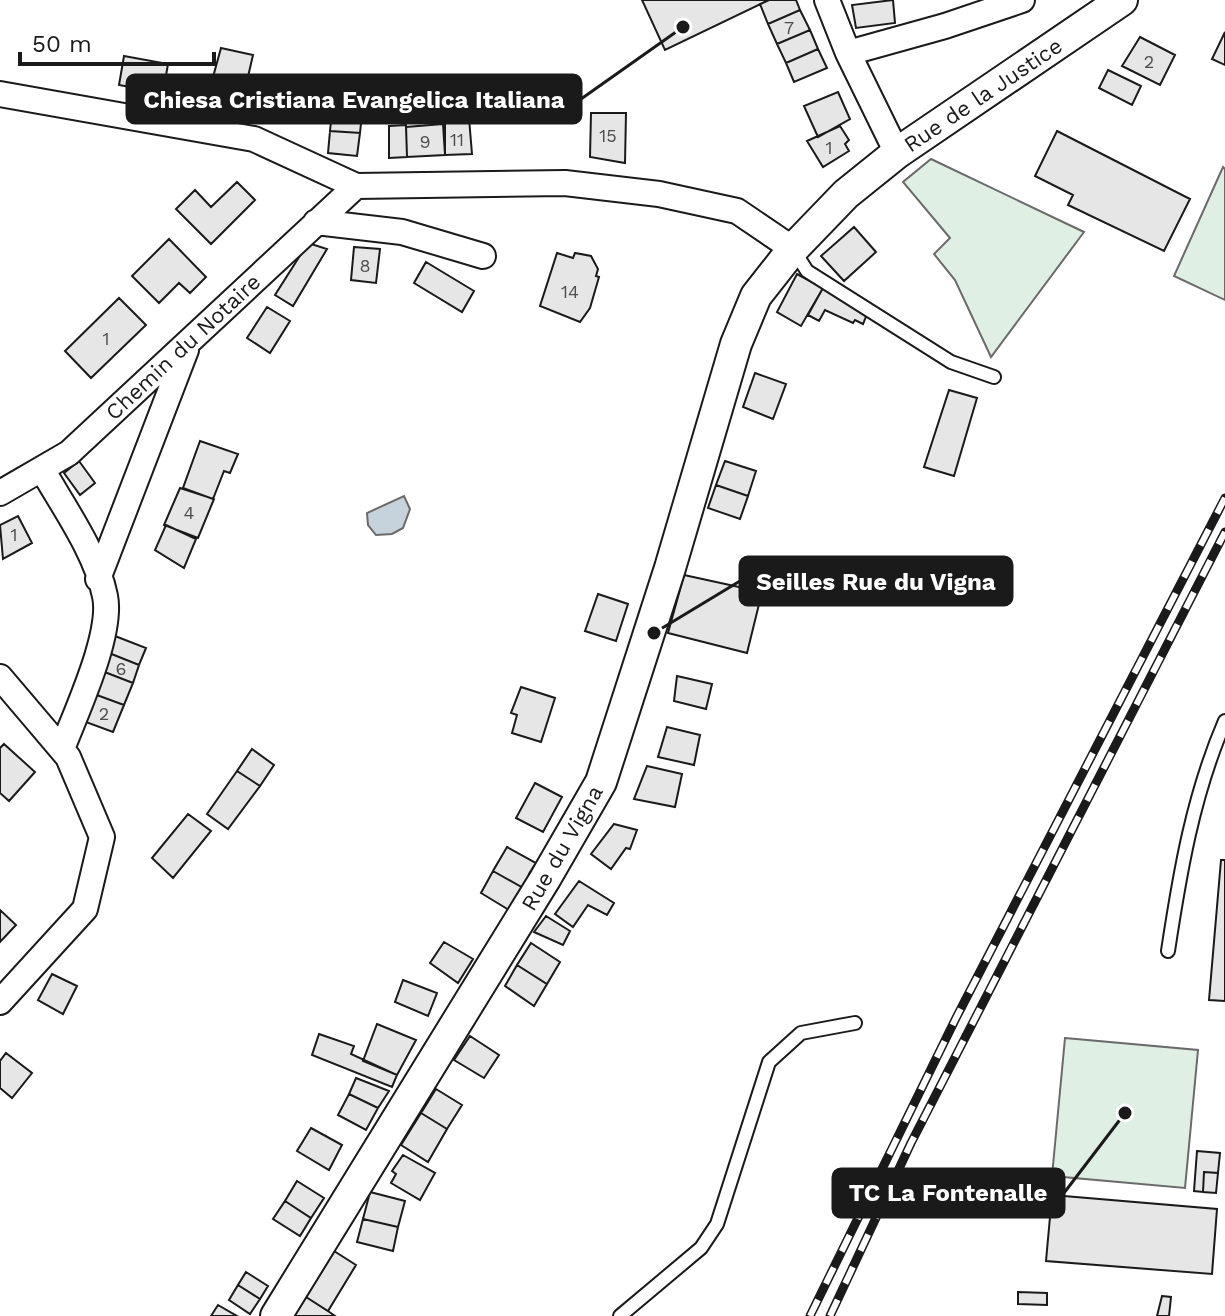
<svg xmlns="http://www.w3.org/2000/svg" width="1225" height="1316" viewBox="0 0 1225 1316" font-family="'Work Sans',sans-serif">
  <rect width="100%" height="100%" fill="#fff"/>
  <path fill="#e0efe3" stroke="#6a6a6a" stroke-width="2" d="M931 159 1084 232 991 357 955 280 934 254 950 238 903 182Z
    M1223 167 1225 169V300L1174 276Z
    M1065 1038 1198 1050 1185 1188 1052 1176Z"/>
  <path fill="#c6d2dc" stroke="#6a6a6a" stroke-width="2" d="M404 496 410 509 403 528 392 534 376 535 368 525 367 513Z"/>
  <path fill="#e6e6e6" stroke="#1a1a1a" stroke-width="2" d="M642 0H769L665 50Z
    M769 0H796L800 10 768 24 760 4Z
    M893 0 895 23 856 28 852 5Z
    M800 10 810 30 777 44 768 24Z
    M810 30 818 49 786 63 777 44Z
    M1225 32V65L1212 59Z
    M1140 37 1175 55 1160 85 1122 66Z
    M221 48 253 55 241 107 207 99Z
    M818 49 827 68 794 82 786 63Z
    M124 56 168 64 163 93 119 85Z
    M1108 70 1141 86 1132 105 1099 88Z
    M334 91 364 94 360 133 330 131Z
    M838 92 850 119 818 137 804 106Z
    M591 113H626L625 163 590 157Z
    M469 118 472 154 445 155V119Z
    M443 124 445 155 407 157 406 127Z
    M389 126 406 125 407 157 389 158Z
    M840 126 849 140 845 144 849 151 823 167 807 141Z
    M330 131 360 133 357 156 328 153Z
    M1057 131 1190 199 1164 251 1068 205 1073 195 1035 176Z
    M237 182 255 200 211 244 176 209 195 190 211 207Z
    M854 227 876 252 844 281 821 256Z
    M169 239 206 277 190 293 179 283 159 303 132 276Z
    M308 243 327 249 293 306 275 295Z
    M354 247 380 249 376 283 351 280Z
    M557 253 573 258 575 253 591 256 598 269 596 276 599 277 590 308 580 322 540 306Z
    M426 262 474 291 462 312 414 283Z
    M797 274 823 288 801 326 777 312Z
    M823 288 867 314 863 324 855 320 853 323 825 310 819 321 808 315Z
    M119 298 146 325 91 378 65 351Z
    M267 307 290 321 270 353 247 338Z
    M755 373 786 384 773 419 743 407Z
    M949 390 977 398 954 476 924 467Z
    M200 441 238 454 230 473 224 471 213 499 183 488Z
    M79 461 95 483 80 495 64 473Z
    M725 461 756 471 748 496 716 485Z
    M716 485 748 496 740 519 708 508Z
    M180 488 214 499 198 538 164 525Z
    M18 516 32 543 3 559 0 525Z
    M166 525 196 539 184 568 155 550Z
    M684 575 762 592 747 653 668 633Z
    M598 594 628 604 616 641 585 631Z
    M115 636 146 648 139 665 109 653Z
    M109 653 139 665 133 683 102 671Z
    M102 671 133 683 124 705 94 694Z
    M677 676 712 684 706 709 674 701Z
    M521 687 555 698 541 742 512 733 517 715 511 713Z
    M94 694 124 705 113 732 83 721Z
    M667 727 700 735 694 765 658 757Z
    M4 744 35 772 9 801 0 793V748Z
    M252 749 274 765 260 786 237 771Z
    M647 766 682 774 675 807 634 799Z
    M237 771 260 786 228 829 207 814Z
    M535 783 562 797 543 832 516 818Z
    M188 814 211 831 173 878 152 858Z
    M614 824 637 830 630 849 626 848 611 869 591 854Z
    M507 847 536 863 529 874 534 877 525 889 493 871Z
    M1221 860H1225V1001L1209 1000Z
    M493 871 525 889 509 910 481 893Z
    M579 881 614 903 607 915 588 905 573 927 555 914Z
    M0 910 16 925 0 942Z
    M546 916 570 931 563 945 534 932Z
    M444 942 473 959 458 983 430 963Z
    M531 943 560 962 547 984 517 965Z
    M517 965 547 984 534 1006 505 986Z
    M52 974 77 986 63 1014 38 1000Z
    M403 980 437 993 428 1016 395 1002Z
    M377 1024 416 1040 397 1075 363 1061Z
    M319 1034 354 1046 351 1054 397 1075 392 1087 312 1055Z
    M470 1036 499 1055 484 1078 454 1060Z
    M6 1053 32 1073 12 1098 0 1088V1061Z
    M356 1078 389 1091 378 1108 349 1094Z
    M436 1089 462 1105 447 1129 421 1113Z
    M349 1094 378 1108 366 1130 338 1115Z
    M421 1113 447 1129 428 1162 401 1145Z
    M311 1128 342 1145 329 1170 297 1151Z
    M1197 1151 1220 1153 1218 1173 1204 1172 1203 1192 1194 1191Z
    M403 1155 435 1173 420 1200 391 1183 396 1174 392 1171Z
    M1204 1172 1218 1173 1216 1193 1203 1192Z
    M297 1181 324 1198 311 1218 285 1201Z
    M370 1192 405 1201 398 1227 363 1219Z
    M1052 1195 1217 1209 1212 1274 1046 1261Z
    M285 1201 311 1218 300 1236 273 1219Z
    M363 1219 398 1227 393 1251 357 1242Z
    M334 1251 356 1265 328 1311 306 1297Z
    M246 1272 268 1286 260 1299 238 1285Z
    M238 1285 260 1299 250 1314 229 1300Z
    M1018 1292 1047 1293V1305L1018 1304Z
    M1162 1296 1171 1297 1169 1316H1157Z
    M306 1297 328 1311 335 1316H294Z
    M218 1305 237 1316H211Z"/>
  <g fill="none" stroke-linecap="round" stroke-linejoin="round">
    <defs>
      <path id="service" d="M793 249 807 271 951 362 994 377
        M1168 951C1180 872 1193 795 1225 721
        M620 1316 701 1248 717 1224 769 1062 801 1033 855 1023"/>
      <path id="minor" d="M827 0 848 53 897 153
        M848 53 945 26 1022 0
        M0 94 254 139 356 186 565 183 659 194 737 211 793 249
        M316 222 402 232 483 256
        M42 469C64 508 96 552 105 596 113 634 76 712 62 749
        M0 493 69 453 356 186
        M98 579 186 350
        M0 677 68 757 102 837 85 909 0 1002"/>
      <path id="tertiary" d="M276 1316 545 879 601 782 670 568 736 344 756 296 793 249 846 194 897 153 1122 0"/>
    </defs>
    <use href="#service" stroke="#1a1a1a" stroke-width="16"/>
    <use href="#minor" stroke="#1a1a1a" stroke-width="28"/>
    <use href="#tertiary" stroke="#1a1a1a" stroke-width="34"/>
    <use href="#service" stroke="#fff" stroke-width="12"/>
    <use href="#minor" stroke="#fff" stroke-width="24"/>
    <use href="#tertiary" stroke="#fff" stroke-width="30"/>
    <defs>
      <path id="rail" d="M810 1316 956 1018 1225 498
        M830 1316 911 1143 1225 532"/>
    </defs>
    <use href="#rail" stroke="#1a1a1a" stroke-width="9"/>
    <use href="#rail" stroke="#fff" stroke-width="6" stroke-dasharray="18" stroke-linecap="butt"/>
  </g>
  <g text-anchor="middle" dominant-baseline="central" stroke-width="6" stroke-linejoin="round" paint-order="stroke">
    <g font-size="18" fill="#4d4d4d">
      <text x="789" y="27">7</text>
      <text x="1149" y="61">2</text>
      <text x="608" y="135">15</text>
      <text x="457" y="139">11</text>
      <text x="425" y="141">9</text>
      <text x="829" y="147">1</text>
      <text x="365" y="265">8</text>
      <text x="570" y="291">14</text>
      <text x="106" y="338">1</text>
      <text x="189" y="512">4</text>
      <text x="14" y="534">1</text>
      <text x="121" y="668">6</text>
      <text x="104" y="713">2</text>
    </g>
    <g font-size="22" fill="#1a1a1a" stroke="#fff">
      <text transform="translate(983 95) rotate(-34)">Rue de la Justice</text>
      <text transform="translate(183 347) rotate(-43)">Chemin du Notaire</text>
      <text transform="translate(562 848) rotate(-60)">Rue du Vigna</text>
    </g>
  </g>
  <path fill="none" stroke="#1a1a1a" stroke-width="3" d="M683 27L581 99M654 633L740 581M1125 1113L1064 1193"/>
  <g fill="#1a1a1a" stroke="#fff" stroke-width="3">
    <circle cx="683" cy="27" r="8"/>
    <circle cx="654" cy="633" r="8"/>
    <circle cx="1125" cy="1113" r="8"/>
  </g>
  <g fill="#1a1a1a" stroke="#1a1a1a" stroke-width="3">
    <rect x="127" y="75" width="454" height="48" rx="8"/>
    <rect x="740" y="557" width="272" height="48" rx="8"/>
    <rect x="833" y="1169" width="231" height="48" rx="8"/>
  </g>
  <g font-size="24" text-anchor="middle" font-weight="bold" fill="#fff">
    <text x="354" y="108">Chiesa Cristiana Evangelica Italiana</text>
    <text x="876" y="590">Seilles Rue du Vigna</text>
    <text x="948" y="1201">TC La Fontenalle</text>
  </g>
  <path d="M20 52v12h194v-12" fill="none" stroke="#1a1a1a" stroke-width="4"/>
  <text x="32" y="52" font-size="24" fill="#1a1a1a" stroke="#ffffff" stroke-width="6" paint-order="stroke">50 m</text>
</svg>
